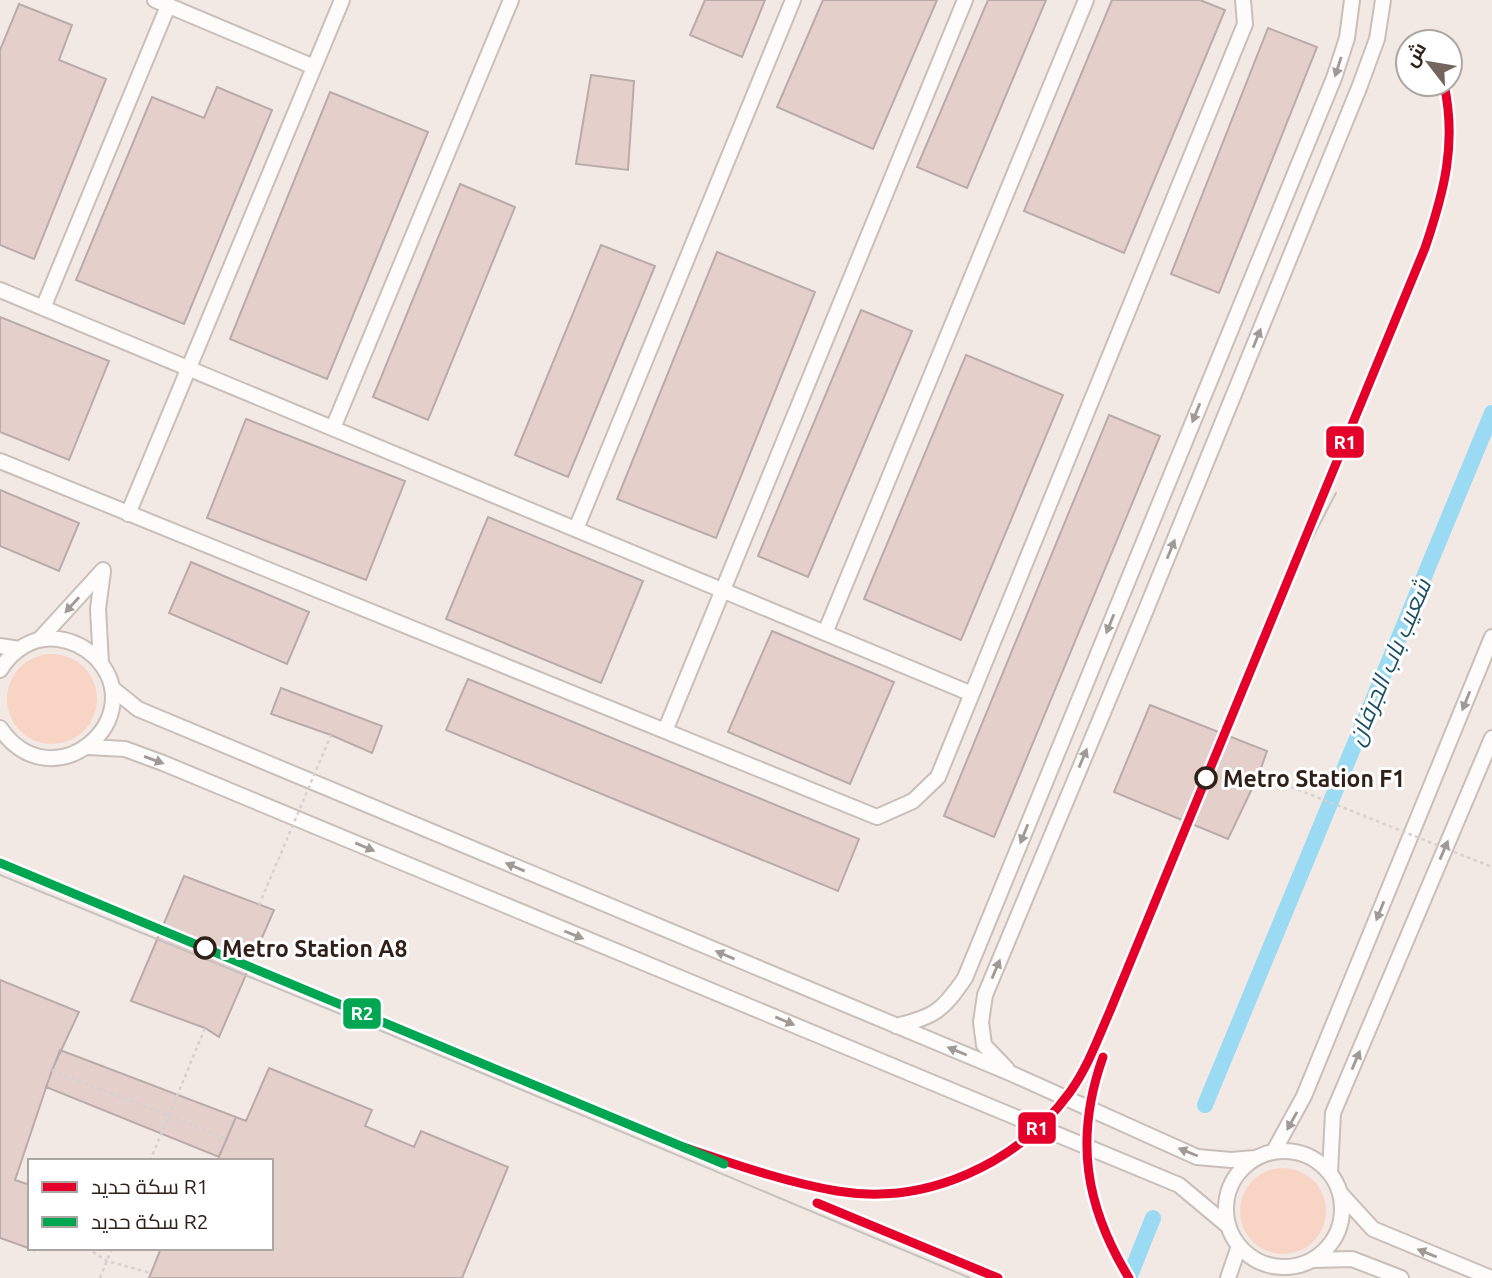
<svg xmlns="http://www.w3.org/2000/svg" width="1492" height="1278" viewBox="0 0 1492 1278" font-family="Ubuntu,Cairo,sans-serif">
  <rect width="100%" height="100%" fill="#f3e9e4"/>
  <path fill="#f7d4c4" d="M7 699a45 45 0 1 1 90 0a45 45 0 1 1-90 0Z
    M1240 1211a43 43 0 1 1 86 0a43 43 0 1 1-86 0Z"/>
  <g fill="none" stroke-linecap="round" stroke-linejoin="round">
    <path stroke="#9adaf2" stroke-width="16" d="M1205 1105 1492 413
      M1129 1278 1153 1218"/>
  </g>
  <path fill="#e4cfcb" stroke="#b9aba9" stroke-width="2" d="M705 0H765L742 57 690 35Z
    M823 0H937L873 149 777 107Z
    M988 0H1046L967 188 917 167Z
    M1112 0H1200L1225 10 1124 253 1024 211Z
    M19 4 72 25 59 60 106 79 34 259 0 245V50Z
    M1268 28 1317 47 1219 293 1171 274Z
    M591 75 634 81 628 170 576 164Z
    M217 87 272 110 184 324 76 280 152 97 204 118Z
    M330 92 428 132 327 379 230 339Z
    M460 184 515 207 428 420 373 397Z
    M601 245 655 266 568 477 515 455Z
    M717 252 815 292 716 538 617 499Z
    M861 310 912 331 808 577 758 556Z
    M0 317 109 361 69 460 0 432Z
    M966 355 1063 395 961 640 864 599Z
    M1109 415 1160 436 994 837 944 816Z
    M246 419 405 481 366 580 207 518Z
    M0 490 79 523 59 571 0 546Z
    M488 517 643 581 601 683 446 619Z
    M191 562 309 612 287 664 169 613Z
    M772 631 894 682 850 784 728 732Z
    M468 679 859 839 838 891 446 730Z
    M281 688 382 726 372 753 331 735 271 714Z
    M1150 705 1267 751 1259 774 1228 839 1114 792Z
    M184 876 274 910 219 1037 205 1028 131 1001Z
    M0 980 79 1012 52 1070 15 1180 30 1185V1248H34V1250L0 1238Z
    M60 1050 236 1117 219 1157 46 1087Z
    M269 1068 372 1110 365 1126 414 1147 421 1131 508 1167 462 1278H149L161 1248H271V1161H217L236 1117 246 1121Z"/>
  <g fill="none" stroke-linecap="round" stroke-linejoin="round">
    <defs>
      <path id="minor" d="M155 0 314 67
        M0 290 972 694
        M43 308 168 6
        M333 428 511 0
        M0 461 877 817 913 801 938 777 1245 24 1243 0
        M128 514 342 0
        M576 529 793 0
        M825 633 1086 0
        M39 640 103 570
        M0 646 19 649
        M101 663 98 609 103 571
        M0 670C12 650 33 636 58 639 72 641 85 647 95 657 154 717 53 805 0 728
        M112 688 138 709 1010 1073 1197 1157 1231 1160 1255 1158
        M665 731 965 0
        M88 747 125 749 163 763 1179 1185 1228 1226
        M896 1026C935 1017 943 1010 965 978L1334 78 1347 38 1352 0
        M1007 1069 984 1045 981 1022 985 995 1143 617 1359 88 1377 39 1383 0
        M1226 1209a58 58 0 1 1 116 0a58 58 0 1 1-116 0Z
        M1274 1151 1304 1096 1492 637
        M1330 1172 1333 1113 1492 738
        M1341 1194 1373 1229 1491 1278
        M1313 1260 1352 1259 1401 1278
        M1228 1278 1239 1246"/>
    </defs>
    <use href="#minor" stroke="#cabeb8" stroke-width="18"/>
    <path stroke="#d5d1d0" stroke-width="2.5" stroke-dasharray="3.5 3.5" stroke-linecap="butt" d="M52 1070 228 1139
      M150 1161 205 1028
      M87 1248 107 1261 151 1273
      M100 1278 112 1248"/>
    <use href="#minor" stroke="#fdfcfb" stroke-width="14"/>
    <path stroke="#c6c2c0" stroke-width="2" d="M1280 600 1336 493
      M0 875 372 1027 970 1278"/>
    <path stroke="#d5d1d0" stroke-width="2.5" stroke-dasharray="3.5 3.5" stroke-linecap="butt" d="M1259 774 1492 867
      M259 905 331 735"/>
    <defs>
      <path id="rail-1" d="M1103 1057C1074 1138 1085 1206 1129 1278
        M683 1147C734 1164 785 1182 837 1191 926 1206 1018 1164 1070 1092 1088 1067 1098 1038 1110 1011L1425 248C1444 192 1457 144 1444 84
        M817 1203 998 1278"/>
      <path id="rail-2" d="M0 863 724 1164"/>
    </defs>
    <use href="#rail-1" stroke="#fff" stroke-width="14"/>
    <use href="#rail-2" stroke="#fff" stroke-width="14"/>
    <use href="#rail-1" stroke="#e4002b" stroke-width="9"/>
    <use href="#rail-2" stroke="#00a651" stroke-width="9"/>
  </g>
  <defs><path id="oneway-solid" d="M-6-.8H1V-3.2L6.5 0L1 3.2V.8H-6Z" transform="scale(1.75)"/></defs>
  <g fill="#a19995">
    <use href="#oneway-solid" transform="translate(1338 67) rotate(108)"/>
    <use href="#oneway-solid" transform="translate(1257 338) rotate(-68)"/>
    <use href="#oneway-solid" transform="translate(1196 413) rotate(112)"/>
    <use href="#oneway-solid" transform="translate(1171 549) rotate(-68)"/>
    <use href="#oneway-solid" transform="translate(72 605) rotate(132)"/>
    <use href="#oneway-solid" transform="translate(1110 624) rotate(112)"/>
    <use href="#oneway-solid" transform="translate(1466 701) rotate(112)"/>
    <use href="#oneway-solid" transform="translate(1083 758) rotate(-67)"/>
    <use href="#oneway-solid" transform="translate(154 760) rotate(20)"/>
    <use href="#oneway-solid" transform="translate(1024 834) rotate(112)"/>
    <use href="#oneway-solid" transform="translate(365 847) rotate(23)"/>
    <use href="#oneway-solid" transform="translate(1444 850) rotate(-67)"/>
    <use href="#oneway-solid" transform="translate(515 867) rotate(-157)"/>
    <use href="#oneway-solid" transform="translate(1380 911) rotate(112)"/>
    <use href="#oneway-solid" transform="translate(574 935) rotate(22)"/>
    <use href="#oneway-solid" transform="translate(725 955) rotate(-157)"/>
    <use href="#oneway-solid" transform="translate(996 969) rotate(-67)"/>
    <use href="#oneway-solid" transform="translate(785 1021) rotate(23)"/>
    <use href="#oneway-solid" transform="translate(957 1051) rotate(-158)"/>
    <use href="#oneway-solid" transform="translate(1356 1060) rotate(-67)"/>
    <use href="#oneway-solid" transform="translate(1292 1121) rotate(119)"/>
    <use href="#oneway-solid" transform="translate(1188 1152) rotate(-158)"/>
    <use href="#oneway-solid" transform="translate(1427 1253) rotate(-158)"/>
  </g>
  <g fill="#fff" stroke="#302018" stroke-width="3.5">
    <circle cx="1206" cy="778" r="10"/>
    <circle cx="205" cy="948" r="10"/>
  </g>
  <g text-anchor="middle" dominant-baseline="central" stroke-width="6" stroke-linejoin="round" paint-order="stroke">
    <g font-size="23" font-weight="bold" fill="#302018" stroke="#fff" text-anchor="start">
      <text x="1223" y="778">Metro Station F1</text>
      <text x="222" y="948">Metro Station A8</text>
    </g>
    <g font-size="24" font-style="italic" fill="#1a5063" stroke="#fff">
      <text transform="translate(1389 662) rotate(-67)">شعيب باب الجرفان</text>
    </g>
  </g>
  <g stroke="#fff" stroke-width="2.5">
    <rect x="1325" y="425" width="40" height="34" rx="7" fill="#e4002b"/>
    <rect x="342" y="997" width="40" height="33" rx="7" fill="#00a651"/>
    <rect x="1017" y="1111" width="40" height="34" rx="7" fill="#e4002b"/>
  </g>
  <g font-size="19" text-anchor="middle" font-weight="bold" fill="#fff">
    <text x="1345" y="449">R1</text>
    <text x="362" y="1020">R2</text>
    <text x="1037" y="1135">R1</text>
  </g>
  <rect x="28" y="1159" width="245" height="91" fill="#ffffff" stroke="#aca6a3" stroke-width="2"/>
  <rect x="42" y="1182" width="35" height="10" fill="#e4002b" stroke="#aca6a3" stroke-width="2"/>
  <text x="91" y="1194" font-size="21" fill="#302018">سكة حديد R1</text>
  <rect x="42" y="1217" width="35" height="10" fill="#00a651" stroke="#aca6a3" stroke-width="2"/>
  <text x="91" y="1229" font-size="21" fill="#302018">سكة حديد R2</text>
  <g transform="translate(1429 63) rotate(301)"><circle r="33" fill="#ffffff" stroke="#aca6a3" stroke-width="2"/>
  <path d="M0-5L12 26L0 18L-12 26Z" fill="#74665f"/>
  <text y="-10" font-size="19" font-weight="bold" text-anchor="middle" fill="#302018">ش</text>
  </g>
</svg>
